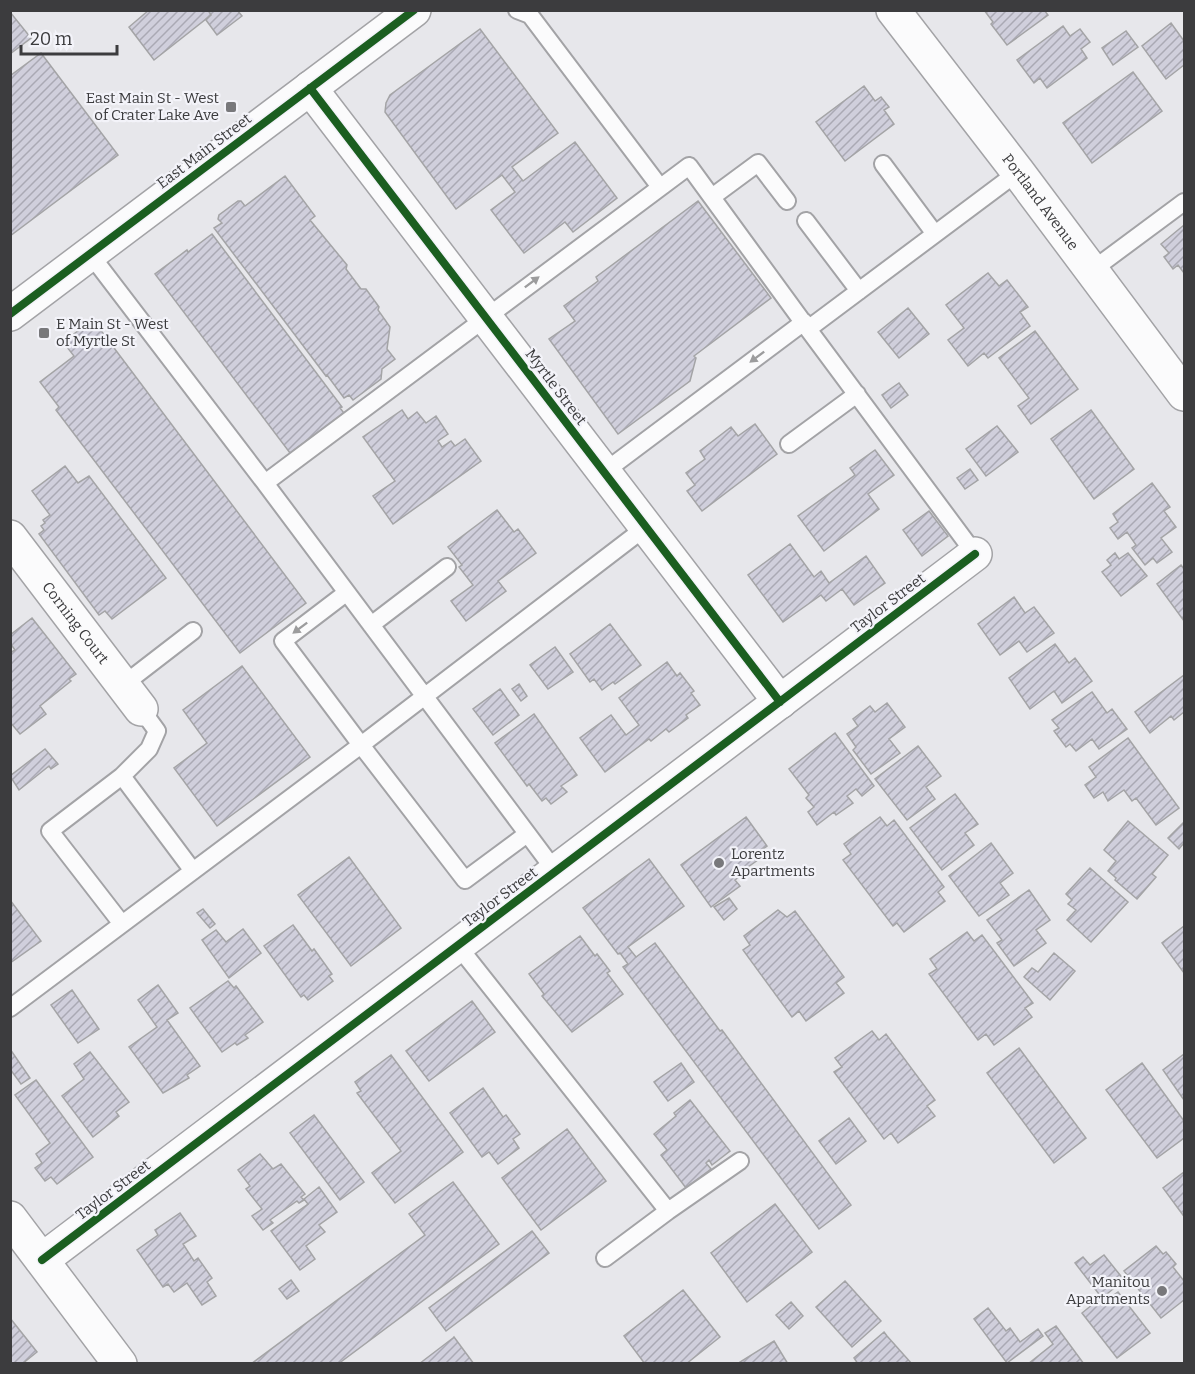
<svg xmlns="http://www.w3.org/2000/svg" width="1195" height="1374" viewBox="0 0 1195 1374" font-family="Bitter,serif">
  <defs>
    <pattern id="building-hatch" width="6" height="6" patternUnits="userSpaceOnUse" patternTransform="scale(1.5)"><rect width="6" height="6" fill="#d0cfdc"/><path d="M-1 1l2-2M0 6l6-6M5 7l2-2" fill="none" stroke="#aaa9b4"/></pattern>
  </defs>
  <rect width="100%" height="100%" fill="#e7e7eb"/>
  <path fill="url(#building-hatch)" stroke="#a4a4a6" stroke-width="1.5" d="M149 10H208L211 15 154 60 129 27Z
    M208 10H237L242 16 217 35 206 20 211 15Z
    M984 10H1044L1048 15 1007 45 991 24 993 22Z
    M10 12 31 38 10 54Z
    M1171 23 1184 41V65L1166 79 1142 46Z
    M1063 26 1070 36 1080 29 1090 42 1081 49 1087 58 1047 88 1040 78 1034 83 1017 60Z
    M480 29 558 133 512 167 523 181 575 142 617 198 573 232 565 222 524 253 491 210 515 192 502 175 456 209 385 112 386 103 390 95Z
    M1126 31 1138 47 1113 65 1102 48Z
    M41 53 118 155 10 236V76Z
    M1133 72 1162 111 1092 163 1063 123Z
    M864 86 875 101 881 97 889 107 884 110 894 124 845 161 816 122Z
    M285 176 315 216 310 220 347 265 346 269 361 289H366L379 307 378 310 390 327 387 349 395 359 382 369 381 379 353 400 349 395 344 398 327 375 326 376 214 228 222 223 218 219 219 215 238 201H241L245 206Z
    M698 201 771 298 694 356 696 358 690 381 618 434 549 339 575 321 564 306 598 281 596 277Z
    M1184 225V273L1178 265 1173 269 1164 257 1169 253 1161 244Z
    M212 234 342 407 340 408 344 413 290 453 155 274 187 250 188 252Z
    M988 273 999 286 1007 280 1028 307 1020 312 1030 326 988 358 984 353 968 366 948 340 964 328 946 305Z
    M908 308 929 334 899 358 878 332Z
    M93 320 306 603 240 653 56 410 59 407 40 382 74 356 63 342Z
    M1035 331 1078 389 1031 424 1018 406 1029 398 999 358Z
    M899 383 908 395 891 408 882 395Z
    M402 410 408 419 417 412 426 423 436 416 448 434 438 441 442 447 451 441 455 446 465 439 481 461 393 524 373 496 395 481 363 437Z
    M1091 410 1134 469 1094 499 1051 439Z
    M755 424 777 454 702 511 687 491 695 485 686 473 705 459 700 451 731 427 738 436Z
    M997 426 1018 452 986 476 966 449Z
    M875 450 894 475 868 494 879 509 824 551 798 516 855 475 850 468Z
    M65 466 78 483 89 476 166 578 112 619 105 611 99 615 39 534 44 530 41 526 45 523 43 520 50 515 32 491Z
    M970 469 978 480 965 489 957 478Z
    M1152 483 1170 507 1164 511 1176 527 1161 538 1172 552 1157 563 1153 558 1145 565 1132 548 1136 545 1127 532 1118 539 1110 528 1118 522 1113 514Z
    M497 510 514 532 518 529 536 553 498 581 506 591 466 621 451 601 473 585 459 567 462 565 448 547Z
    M929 511 948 536 922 556 903 530Z
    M790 544 814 577 821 571 829 583 866 556 885 583 854 605 842 589 826 601 821 595 783 622 748 575Z
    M1115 553 1119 559 1128 553 1147 576 1121 596 1102 572 1111 565 1107 560Z
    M1181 565 1184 569V621L1157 584Z
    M1014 597 1025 613 1034 607 1054 633 1027 652 1019 641 1000 655 978 624Z
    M32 618 76 674 69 679 71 681 40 706 46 714 20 734 10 722V653L15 650 10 643V635Z
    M610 624 641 665 615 684 613 682 602 690 594 679 590 682 570 654Z
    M1055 644 1069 663 1075 658 1092 681 1062 703 1054 691 1030 709 1009 678Z
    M555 647 573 672 548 689 530 665Z
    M667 662 677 676 680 673 694 691 691 693 700 705 686 715 688 718 669 732 666 729 651 741 649 739 605 772 580 738 611 715 626 735 639 725 619 698Z
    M242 666 310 757 217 826 174 768 207 743 183 710Z
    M1184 675V712L1174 720 1171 716 1150 733 1135 712Z
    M519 684 527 696 521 701 512 689Z
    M500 689 519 715 493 735 473 709Z
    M1092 692 1107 713 1112 709 1127 729 1099 749 1092 739 1076 751 1070 744 1066 747 1054 731 1059 728 1052 720Z
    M887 703 905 727 889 739 900 753 871 774 853 750 856 747 847 734 858 726 853 719 870 706 875 712Z
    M534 714 577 775 561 786 567 792 551 804 546 798 542 801 529 784 527 786 495 743Z
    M835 733 874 786 862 796 856 789 847 796 853 803 836 815 834 812 817 825 808 812 814 807 806 798 809 795 789 769Z
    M1128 738 1179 808 1156 825 1136 798 1132 801 1124 790 1108 801 1103 792 1094 798 1085 785 1096 777 1089 767Z
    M918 746 941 776 926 787 935 799 907 820 875 779Z
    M45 749 58 764 51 769 49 766 19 790 10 776Z
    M955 794 978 824 965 833 974 845 942 870 910 828Z
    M746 817 767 846 754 856 758 860 748 867 749 869 735 880 740 886 711 907 681 865Z
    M880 817 887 826 894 820 944 887 938 892 945 901 904 932 897 923 893 926 843 860 851 854 844 844Z
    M1128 821 1168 855 1152 874 1156 877 1137 899 1115 880 1116 878 1108 871 1116 861 1104 850Z
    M1183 823 1184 825V843L1179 849 1168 838Z
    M991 843 1013 873 1000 883 1009 895 979 916 949 876Z
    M349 857 401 928 351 966 298 895Z
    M649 859 684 906 628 947 636 957 655 943 720 1031 722 1030 851 1205 819 1229 623 967 628 964 620 953 618 954 583 908Z
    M1090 868 1128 902 1091 942 1067 920 1076 910 1068 904 1072 900 1066 894Z
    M1029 890 1050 920 1036 930 1046 943 1014 966 997 943 1002 940 987 920Z
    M729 898 737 909 724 920 714 907Z
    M10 900 41 941 10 963Z
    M203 909 215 924 210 928 197 913Z
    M778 910 787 917 795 911 844 977 836 983 844 993 806 1021 799 1011 792 1017 743 950 750 945 744 936Z
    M293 925 312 951 314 949 332 974 329 976 333 981 308 1000 304 995 301 997 264 946Z
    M1184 926V973L1162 943Z
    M243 929 261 953 229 978 202 940 216 930 226 942Z
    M967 932 974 941 982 935 1033 1003 1025 1008 1032 1017 994 1045 986 1034 978 1040 929 974 937 969 930 959Z
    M580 936 595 956 597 954 610 971 607 973 623 994 572 1032 542 996 544 994 529 974Z
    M1054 953 1075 971 1050 1000 1024 977 1032 968 1038 972Z
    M228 981 234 988 236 986 263 1022 245 1035 248 1038 237 1045 235 1043 222 1052 190 1008Z
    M158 985 178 1013 167 1020 200 1066 187 1075 189 1078 163 1093 129 1047 157 1027 138 1000Z
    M72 990 99 1029 78 1043 51 1005Z
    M472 1001 495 1032 429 1081 406 1051Z
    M872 1031 879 1040 886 1034 935 1100 927 1106 935 1116 898 1143 891 1133 884 1139 834 1072 842 1067 835 1058Z
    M1019 1048 1086 1138 1054 1163 987 1073Z
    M10 1049 30 1078 21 1084 10 1069Z
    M90 1052 129 1102 116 1112 119 1116 93 1137 62 1096 84 1079 74 1064Z
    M1184 1054V1100L1163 1070Z
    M391 1055 463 1152 395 1203 372 1173 401 1151 357 1093 361 1091 355 1082Z
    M681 1063 694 1082 668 1101 654 1082Z
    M1142 1063 1184 1121V1138L1157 1158 1106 1090Z
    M36 1080 93 1157 57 1184 51 1177 45 1181 35 1168 42 1163 36 1154 50 1143 15 1095Z
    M483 1088 503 1117 506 1115 520 1134 513 1139 519 1148 498 1164 489 1152 482 1157 450 1113Z
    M690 1100 730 1151 712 1165 709 1160 706 1163 711 1169 686 1188 661 1155 667 1150 654 1134 676 1116 674 1113Z
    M314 1115 364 1182 340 1200 290 1133Z
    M849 1118 866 1141 836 1164 819 1141Z
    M567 1129 606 1181 541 1230 502 1178Z
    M260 1154 273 1169 281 1164 305 1194 301 1197 304 1200 299 1203 297 1201 270 1220 273 1223 263 1230 252 1216 262 1209 246 1189 250 1186 238 1170Z
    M1184 1172V1214L1183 1215 1163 1188Z
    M453 1182 499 1244 338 1364H251L425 1235 409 1214Z
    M319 1187 337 1212 319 1225 325 1232 306 1246 315 1259 300 1270 271 1231 308 1204 304 1199Z
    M775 1204 812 1252 747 1302 711 1253Z
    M180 1213 196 1236 183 1244 194 1261 198 1258 212 1278 207 1282 216 1296 202 1305 187 1283 174 1292 168 1284 163 1287 137 1250 158 1235 155 1230Z
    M532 1231 549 1253 446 1331 429 1308Z
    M1156 1246 1163 1254 1166 1252 1176 1264 1173 1267 1184 1281V1300L1161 1318 1124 1271Z
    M1104 1255 1124 1280 1102 1298 1075 1263 1083 1257 1090 1265Z
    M291 1280 299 1291 287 1299 279 1289Z
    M845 1281 881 1321 852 1347 816 1307Z
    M683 1290 720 1337 686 1364H645L624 1336Z
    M1118 1292 1150 1333 1117 1358 1082 1313 1098 1300 1101 1304Z
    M791 1302 803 1316 789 1329 776 1315Z
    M988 1308 1006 1331 1010 1328 1020 1342 1038 1329 1043 1336 1007 1363 974 1319Z
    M10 1318 37 1352 22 1364H10Z
    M1056 1326 1084 1364H1028L1053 1344 1045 1333Z
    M884 1332 887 1336 912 1364H858L854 1358Z
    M454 1337 474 1364H419L453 1338Z
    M774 1341 788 1364H741L740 1362Z"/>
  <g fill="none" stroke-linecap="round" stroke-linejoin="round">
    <defs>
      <path id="service" d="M517 10 530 15 660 187
        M883 164 935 234
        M712 197 758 163 787 201
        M806 221 859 291
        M90 254 265 483
        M1091 271 1184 202
        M808 329 975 554
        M789 444 857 394
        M604 472 804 322
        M371 625 447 567
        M123 685 193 631
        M122 776 149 749 157 731 141 709
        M527 834 465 880 361 745 646 527
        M556 872 265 483 689 166 808 329 1018 172
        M122 924 50 831 122 776 193 871
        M458 946 668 1211 605 1258
        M10 1008 361 745 283 641 346 593
        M668 1211 740 1161"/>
      <g id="minor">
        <path id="s1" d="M893 10 1018 172 1184 394"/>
        <path d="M310 88 780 702"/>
        <path id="s2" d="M10 537 141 709"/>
        <path d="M10 1218 120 1364"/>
        <path d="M42 1260 975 554"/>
      </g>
      <path id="secondary" d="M10 314 414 10"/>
    </defs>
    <use href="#service" stroke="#a3a3a6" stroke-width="20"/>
    <use href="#minor" stroke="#a3a3a6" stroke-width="36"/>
    <use href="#secondary" stroke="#a3a3a6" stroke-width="36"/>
    <use href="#service" stroke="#fbfbfc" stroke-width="16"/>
    <use href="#minor" stroke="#fbfbfc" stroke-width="33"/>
    <use href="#secondary" stroke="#fbfbfc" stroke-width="33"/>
    <defs>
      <path id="cycleway" d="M310 88 780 702
        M10 314 414 10
        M42 1260 975 554"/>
    </defs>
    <use href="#cycleway" stroke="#f3f3f9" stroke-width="11"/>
    <use href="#cycleway" stroke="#1b5e20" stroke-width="8"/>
  </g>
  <defs><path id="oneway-solid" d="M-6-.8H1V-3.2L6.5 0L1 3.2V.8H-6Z" transform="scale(1.5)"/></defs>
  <g fill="#9c9c9d">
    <use href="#oneway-solid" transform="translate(532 282) rotate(-37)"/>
    <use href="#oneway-solid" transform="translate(757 357) rotate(143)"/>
    <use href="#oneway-solid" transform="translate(300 628) rotate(143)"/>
  </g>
  <g fill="#78787b" stroke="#f3f3f9" stroke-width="2">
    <rect x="225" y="101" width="12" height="12" rx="3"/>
    <rect x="38" y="327" width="12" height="12" rx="3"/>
    <circle cx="719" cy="863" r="6"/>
    <circle cx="1162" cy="1291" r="6"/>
  </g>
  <g text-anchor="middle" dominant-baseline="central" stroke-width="4.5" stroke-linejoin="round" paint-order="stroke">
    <g font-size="15" fill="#3c3c3e" stroke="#f3f3f9" text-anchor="end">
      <text x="219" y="98">East Main St - West<tspan x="219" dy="17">of Crater Lake Ave</tspan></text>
      <text x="56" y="324" text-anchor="start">E Main St - West<tspan x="56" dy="17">of Myrtle St</tspan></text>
      <text x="731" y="854" text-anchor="start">Lorentz<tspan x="731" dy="17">Apartments</tspan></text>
      <text x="1150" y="1282">Manitou<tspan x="1150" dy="17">Apartments</tspan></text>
    </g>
    <g font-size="15" fill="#3c3c3e" stroke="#f3f3f9">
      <text transform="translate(204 151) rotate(-37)">East Main Street</text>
      <text stroke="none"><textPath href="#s1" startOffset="242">Portland Avenue</textPath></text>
      <text transform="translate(556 387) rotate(53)">Myrtle Street</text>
      <text transform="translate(888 603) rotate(-37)">Taylor Street</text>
      <text stroke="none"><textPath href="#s2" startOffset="108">Corning Court</textPath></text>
      <text transform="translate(500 897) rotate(-37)">Taylor Street</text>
      <text transform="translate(113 1190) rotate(-37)">Taylor Street</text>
    </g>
  </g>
  <rect width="1195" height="1374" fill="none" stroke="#3c3c3e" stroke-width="24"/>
  <path d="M21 45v9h96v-9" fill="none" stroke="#3c3c3e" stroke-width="3"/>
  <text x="30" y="45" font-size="18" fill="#3c3c3e" stroke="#f3f3f9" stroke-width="4.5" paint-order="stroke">20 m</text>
</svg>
